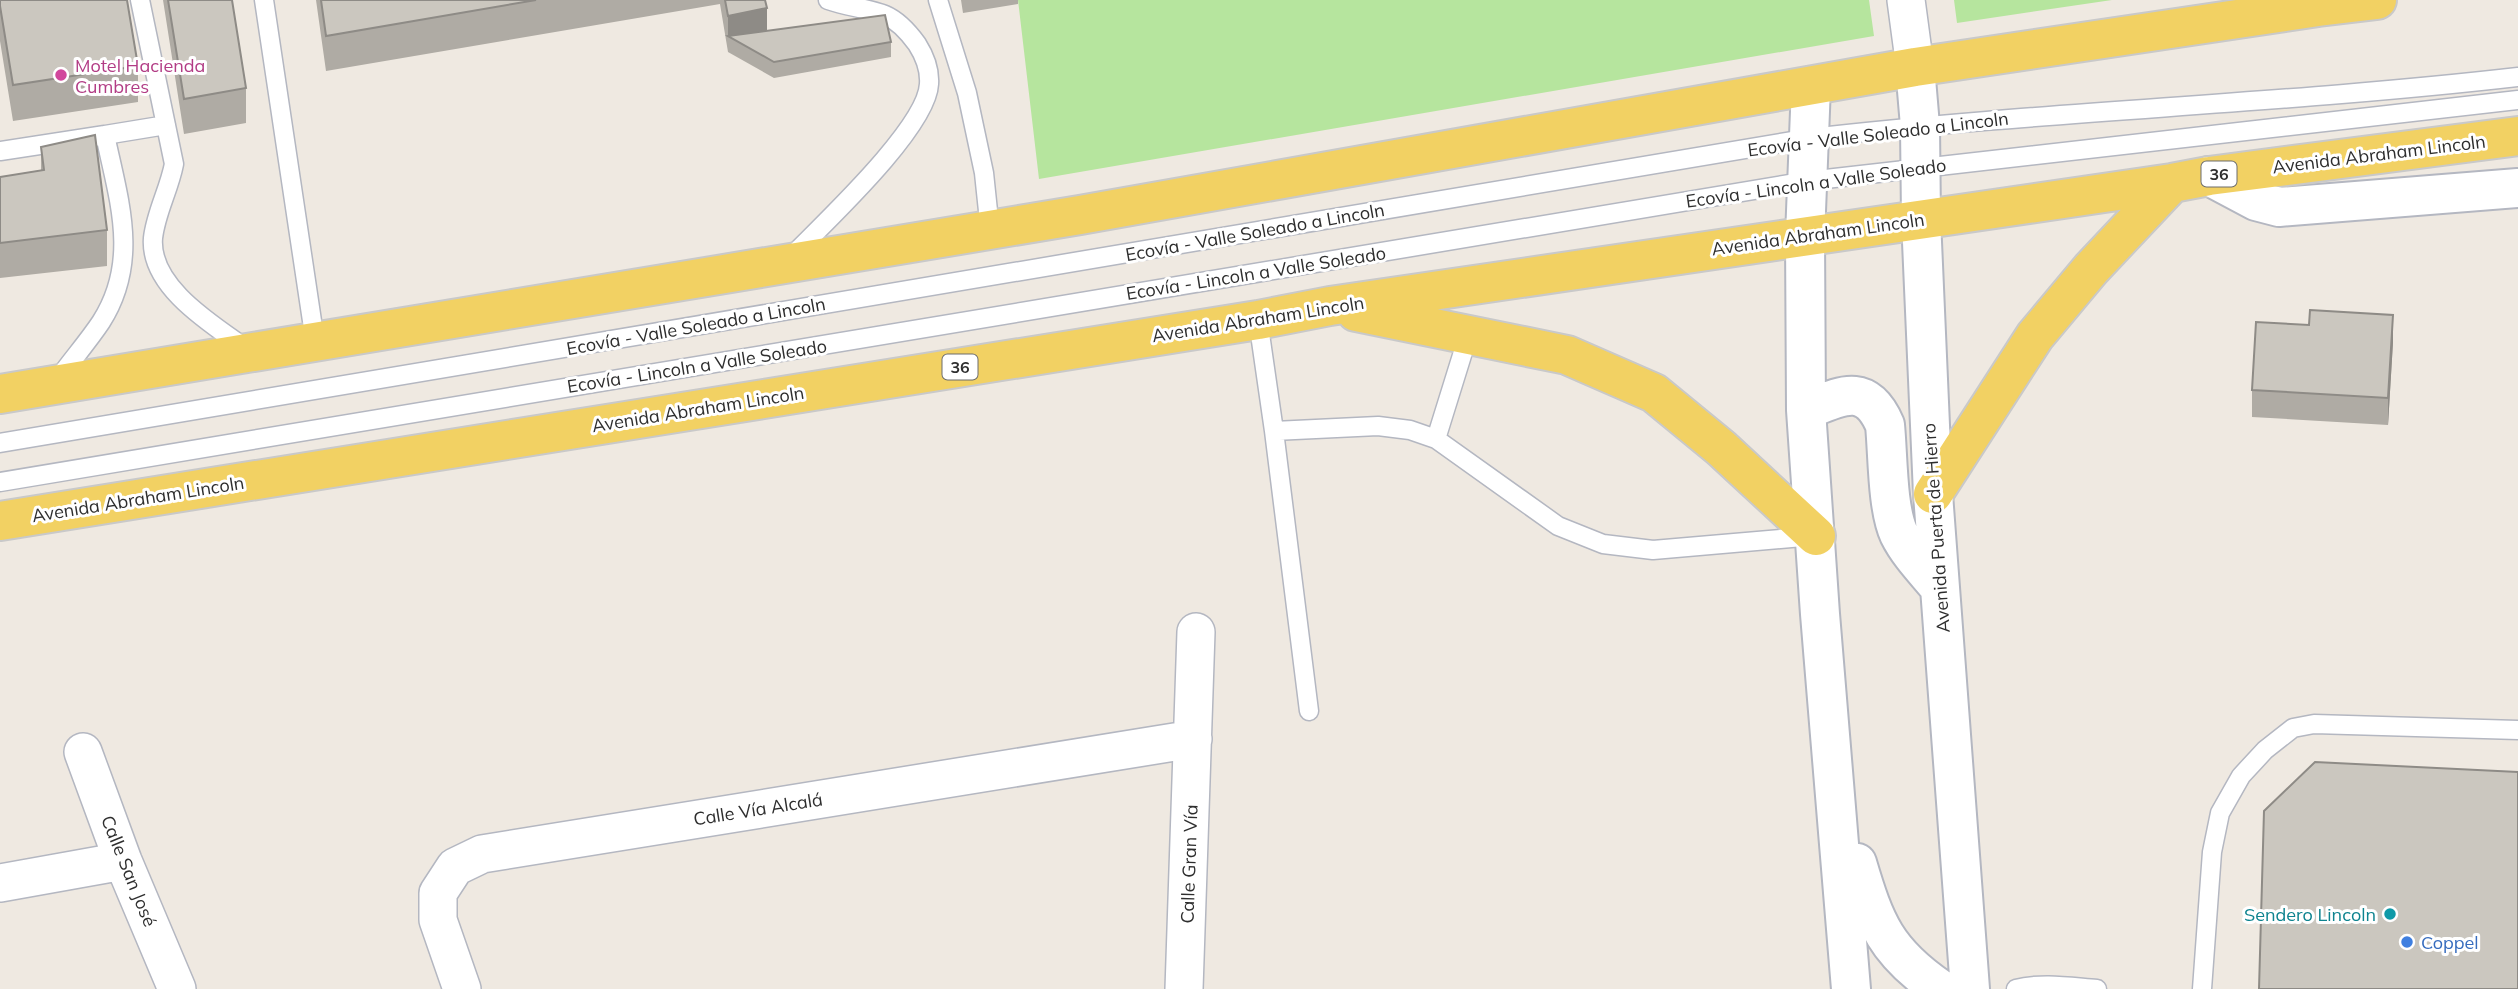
<svg xmlns="http://www.w3.org/2000/svg" width="2518" height="989" viewBox="0 0 2518 989" font-family="Mulish,sans-serif">
  <rect width="100%" height="100%" fill="#efe9e1"/>
  <path fill="#b6e59e" d="M1018 0H1869L1874 36 1039 179Z
    M1954 0H2112L1957 23Z"/>
  <g fill="none" stroke-linecap="round" stroke-linejoin="round">
    <defs>
      <path id="service" d="M140 0 174 164C169 190 156 212 153 238 149 287 213 325 248 350
        M264 0 315 341
        M938 0 967 93 984 173 990 230
        M105 135 166 125
        M0 151 105 135C119 201 140 261 101 322 87 343 70 362 56 382
        M790 258C823 224 927 128 929 84 930 70 924 55 917 44 909 33 899 21 885 15 868 8 847 7 828 0
        M1258 320 1274 431 1378 426 1410 430 1436 439 1558 526 1603 544 1653 550 1814 536
        M1274 431 1309 711
        M1436 439 1468 336
        M0 443 1810 138C2045 111 2283 104 2518 77
        M0 482 1808 181 2518 100
        M2016 989C2042 982 2071 987 2097 989
        M2202 989 2212 852 2220 813 2241 776 2265 750 2293 728 2314 724 2518 730"/>
      <path id="minor" d="M1906 0 1915 67
        M83 752 123 861 177 989
        M0 883 123 861
        M462 989 438 920V893L455 867 482 854 1193 739
        M1184 989 1196 632"/>
      <path id="tertiary" d="M1915 67 1920 126 1921 219 1933 494 1970 989
        M1811 86 1805 236 1806 410 1820 614 1851 989
        M2209 176 2256 201 2279 207 2518 188
        M1806 410C1841 396 1866 381 1885 425 1888 455 1887 508 1899 534 1909 554 1925 570 1939 587
        M1857 863C1875 924 1886 952 1940 989"/>
      <path id="primary" d="M1356 312 1567 355 1654 393 1721 448 1816 536
        M0 394 1080 215 1915 67 2318 7 2377 0
        M1933 494 2035 336 2091 269 2172 183
        M0 521 1258 320 1330 306 2172 183 2209 176 2518 136"/>
    </defs>
    <use href="#service" stroke="#b4b7c1" stroke-width="21"/>
    <use href="#minor" stroke="#b4b7c1" stroke-width="40"/>
    <use href="#tertiary" stroke="#b4b7c1" stroke-width="42"/>
    <use href="#primary" stroke="#c9c9c9" stroke-width="42"/>
    <use href="#service" stroke="#fff" stroke-width="18"/>
    <use href="#minor" stroke="#fff" stroke-width="37"/>
    <use href="#tertiary" stroke="#fff" stroke-width="38"/>
    <use href="#primary" stroke="#f2d163" stroke-width="38"/>
  </g>
  <path fill="#afaba4" d="M0 0 138 66V102L13 121 0 41Z
    M163 0H232L246 88V123L184 134Z
    M316 0H765L767 31 891 42V57L774 78 728 52 720 4 326 71Z
    M961 0H1018V4L963 13Z
    M41 147 107 230V266L0 278V177L41 170Z
    M2393 342 2388 425 2252 417V390Z"/>
  <path fill="#8e8b86" d="M767 8V43L728 36V52V16Z
    M2393 315V342L2388 425V398Z"/>
  <path fill="#cbc7bf" stroke="#8e8b86" stroke-width="2" d="M0 0H127L138 66 13 85 0 6Z
    M168 0H232L246 88 184 99Z
    M321 0H536L326 36Z
    M725 0H765L767 8 728 16Z
    M885 15 891 42 774 62 728 36Z
    M95 135 107 230 0 243V177L44 170 41 147Z
    M2310 310 2393 315 2388 398 2252 390 2256 322 2309 325Z
    M2315 762 2518 772V989H2259L2264 811Z"/>
  <circle fill="#d1479c" stroke="#fff" stroke-width="2.5" cx="61" cy="75" r="7"/>
  <circle fill="#0f9aa8" stroke="#fff" stroke-width="2.5" cx="2390" cy="914" r="7"/>
  <circle fill="#3f7fe0" stroke="#fff" stroke-width="2.5" cx="2407" cy="942" r="7"/>
  <g text-anchor="middle" dominant-baseline="central" stroke-width="6" stroke-linejoin="round" paint-order="stroke">
    <g fill="#fff" stroke="#6d6d6d" stroke-width="2">
      <rect x="2201.5" y="161.5" width="35" height="25" rx="5"/>
      <rect x="942.5" y="354.5" width="35" height="25" rx="5"/>
    </g>
    <g font-size="16" font-weight="bold" fill="#2e2e2e">
      <text x="2219" y="174">36</text>
      <text x="960" y="367">36</text>
    </g>
    <g font-size="18" fill="#b23c85" stroke="#fff" text-anchor="start">
      <text x="75" y="65">Motel Hacienda<tspan x="75" dy="21">Cumbres</tspan></text>
    </g>
    <g font-size="18" fill="#2e2e2e" stroke="#fff">
      <text transform="translate(1878 134) rotate(-7)">Ecovía - Valle Soleado a Lincoln</text>
      <text transform="translate(2379 154) rotate(-7)">Avenida Abraham Lincoln</text>
      <text transform="translate(1816 183) rotate(-8)">Ecovía - Lincoln a Valle Soleado</text>
      <text transform="translate(1255 232) rotate(-10)">Ecovía - Valle Soleado a Lincoln</text>
      <text transform="translate(1818 234) rotate(-8)">Avenida Abraham Lincoln</text>
      <text transform="translate(1256 273) rotate(-9)">Ecovía - Lincoln a Valle Soleado</text>
      <text transform="translate(1258 319) rotate(-9)">Avenida Abraham Lincoln</text>
      <text transform="translate(696 326) rotate(-10)">Ecovía - Valle Soleado a Lincoln</text>
      <text transform="translate(697 366) rotate(-9)">Ecovía - Lincoln a Valle Soleado</text>
      <text transform="translate(698 409) rotate(-9)">Avenida Abraham Lincoln</text>
      <text transform="translate(138 499) rotate(-9)">Avenida Abraham Lincoln</text>
      <text transform="translate(1936 528) rotate(-94)">Avenida Puerta de Hierro</text>
      <text transform="translate(758 809) rotate(-9)">Calle Vía Alcalá</text>
      <text transform="translate(1189 864) rotate(-88)">Calle Gran Vía</text>
      <text transform="translate(129 871) rotate(68)">Calle San José</text>
    </g>
    <g font-size="18" fill="#0d838f" stroke="#fff" text-anchor="end">
      <text x="2376" y="914">Sendero Lincoln</text>
    </g>
    <g font-size="18" fill="#366cbe" stroke="#fff" text-anchor="start">
      <text x="2421" y="942">Coppel</text>
    </g>
  </g>
</svg>
